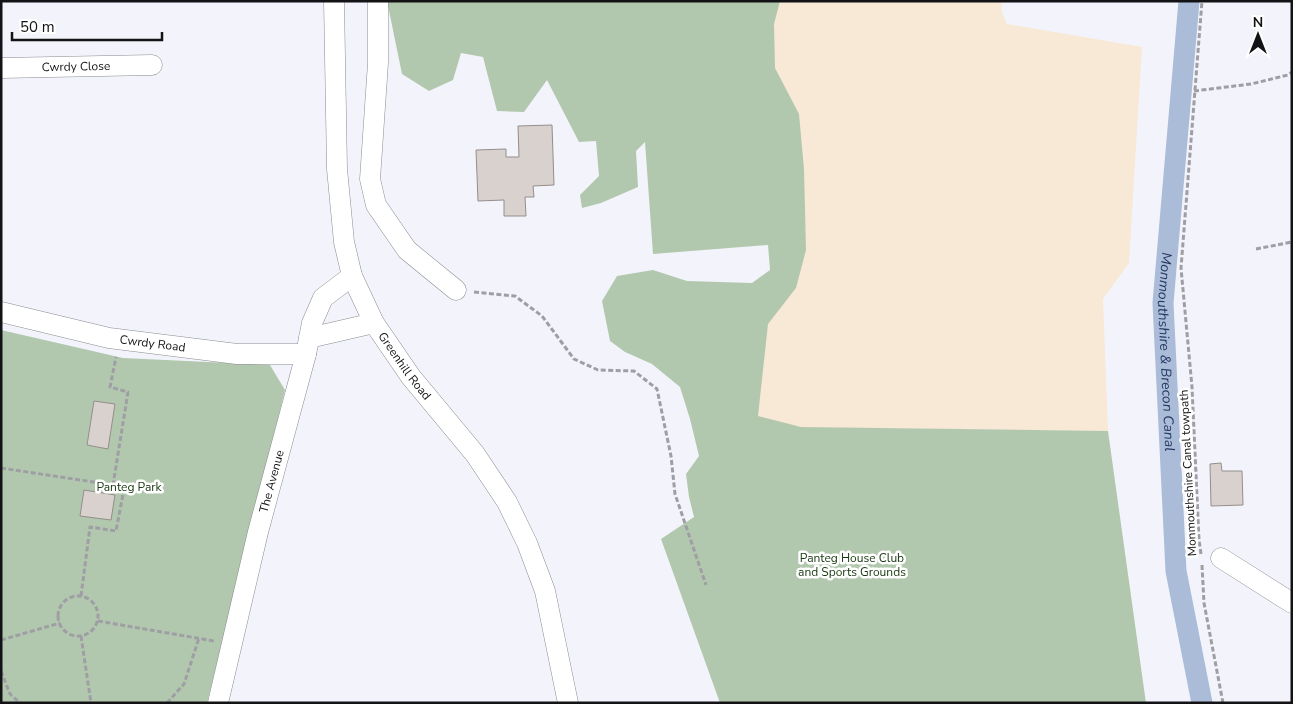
<svg xmlns="http://www.w3.org/2000/svg" width="1293" height="704" viewBox="0 0 1293 704" font-family="'Nunito Sans',sans-serif">
  <rect width="100%" height="100%" fill="#f3f4fb"/>
  <path fill="#f8e8d6" d="M769 1H1001L1002 12 1007 24 1142 47 1129 263 1103 299 1108 431 751 427V294L785 277Z"/>
  <path fill="#b2c8ae" d="M387 1H780L774 24 775 68 799 114 804 169 806 250 796 288 768 324 758 416 801 427 1108 431 1146 703H720L661 539 694 517 689 497 686 474 699 456 690 419 680 387 652 364 625 352 610 341 602 301 617 276 653 270 687 281 752 283 770 270 768 245 653 254 645 142 636 151 638 187 601 203 582 208 580 195 599 176 596 141 579 142 547 80 524 112 497 111 483 57 461 53 453 80 429 91 402 74Z
    M1 330 123 358 270 365 285 390 207 703H1Z"/>
  <g fill="none" stroke-linecap="round" stroke-linejoin="round">
    <path stroke="#abbcd9" stroke-width="21" id="s1" d="M1189 1 1163 303 1176 571 1202 703"/>
  </g>
  <path fill="#d8d1ce" stroke="#948e8b" d="M552 125 554 185 533 186 534 197H525L526 216H504V200L478 201 476 150 506 149V157H519L518 126Z
    M94 401 115 404 108 449 87 445Z
    M1221 463 1222 471H1242L1243 505 1211 506 1210 464Z
    M84 490 115 495 111 520 80 516Z"/>
  <g fill="none" stroke-linecap="round" stroke-linejoin="round">
    <defs>
      <g id="minor">
        <path id="s2" d="M334 1 337 169 344 242 352 276 374 323 411 377 475 454 507 502 527 543 545 591 568 703"/>
        <path d="M378 1V63L370 179 376 205 407 250 456 290"/>
        <path id="s3" d="M1 68 152 65"/>
        <path id="s4" d="M1 312 109 338 237 354H306"/>
        <path d="M309 338 374 323"/>
        <path d="M1221 558 1292 603"/>
        <path id="s5" d="M218 703 258 532 306 354 312 323 323 298 352 276"/>
      </g>
    </defs>
    <use href="#minor" stroke="#8a8c91" stroke-width="21"/>
    <path stroke="#9e9ea4" stroke-width="3" stroke-dasharray="5 2.5" stroke-linecap="butt" d="M1194 91 1251 84 1288 75 1292 72
      M1256 249 1292 242
      M474 292 515 296 542 316 574 359 598 370 634 371 657 389 671 456 675 494 706 585
      M1 468 113 485
      M1201 554 1199 540 1192 387 1181 268 1202 1
      M1202 565 1204 603 1223 703
      M81 596 90 527 116 531 124 489 113 485 128 392 110 387 116 357
      M58 616a20 20 0 1 1 40 0a20 20 0 1 1-40 0Z
      M98 621 214 641
      M81 636 91 703
      M1 640 60 623
      M1 671 10 694 20 703
      M167 703 184 684 199 638"/>
    <use href="#minor" stroke="#fff" stroke-width="20"/>
  </g>
  <g text-anchor="middle" dominant-baseline="central" stroke-width="5" stroke-linejoin="round" paint-order="stroke">
    <g font-size="12" fill="#131316" stroke="#fff">
      <text stroke="none"><textPath href="#s3" startOffset="75">Cwrdy Close</textPath></text>
      <text stroke="none"><textPath href="#s4" startOffset="155">Cwrdy Road</textPath></text>
      <text stroke="none"><textPath href="#s2" startOffset="381">Greenhill Road</textPath></text>
      <text transform="translate(1188 473) rotate(-93)">Monmouthshire Canal towpath</text>
      <text stroke="none"><textPath href="#s5" startOffset="228">The Avenue</textPath></text>
    </g>
    <g font-size="12" fill="#173710" stroke="#fff">
      <text x="129" y="487">Panteg Park</text>
      <text x="852" y="558">Panteg House Club<tspan x="852" dy="14">and Sports Grounds</tspan></text>
    </g>
    <g font-size="14" font-style="italic" fill="#223961" stroke="#fff">
      <text stroke="none"><textPath href="#s1" startOffset="352">Monmouthshire &amp; Brecon Canal</textPath></text>
    </g>
  </g>
  <rect width="1293" height="704" fill="none" stroke="#131316" stroke-width="5"/>
  <g transform="translate(1258 35)" stroke="#ffffff" stroke-width="4" paint-order="stroke">
  <path d="M0-4L9 19L0 12L-9 19Z" fill="#131316"/>
  <text y="-8" font-size="14" font-weight="bold" text-anchor="middle" fill="#131316">N</text>
  </g>
  <path d="M12 32v8h150v-8" fill="none" stroke="#131316" stroke-width="2.5"/>
  <text x="20" y="32" font-size="15" fill="#131316" stroke="#ffffff" stroke-width="4" paint-order="stroke">50 m</text>
</svg>
